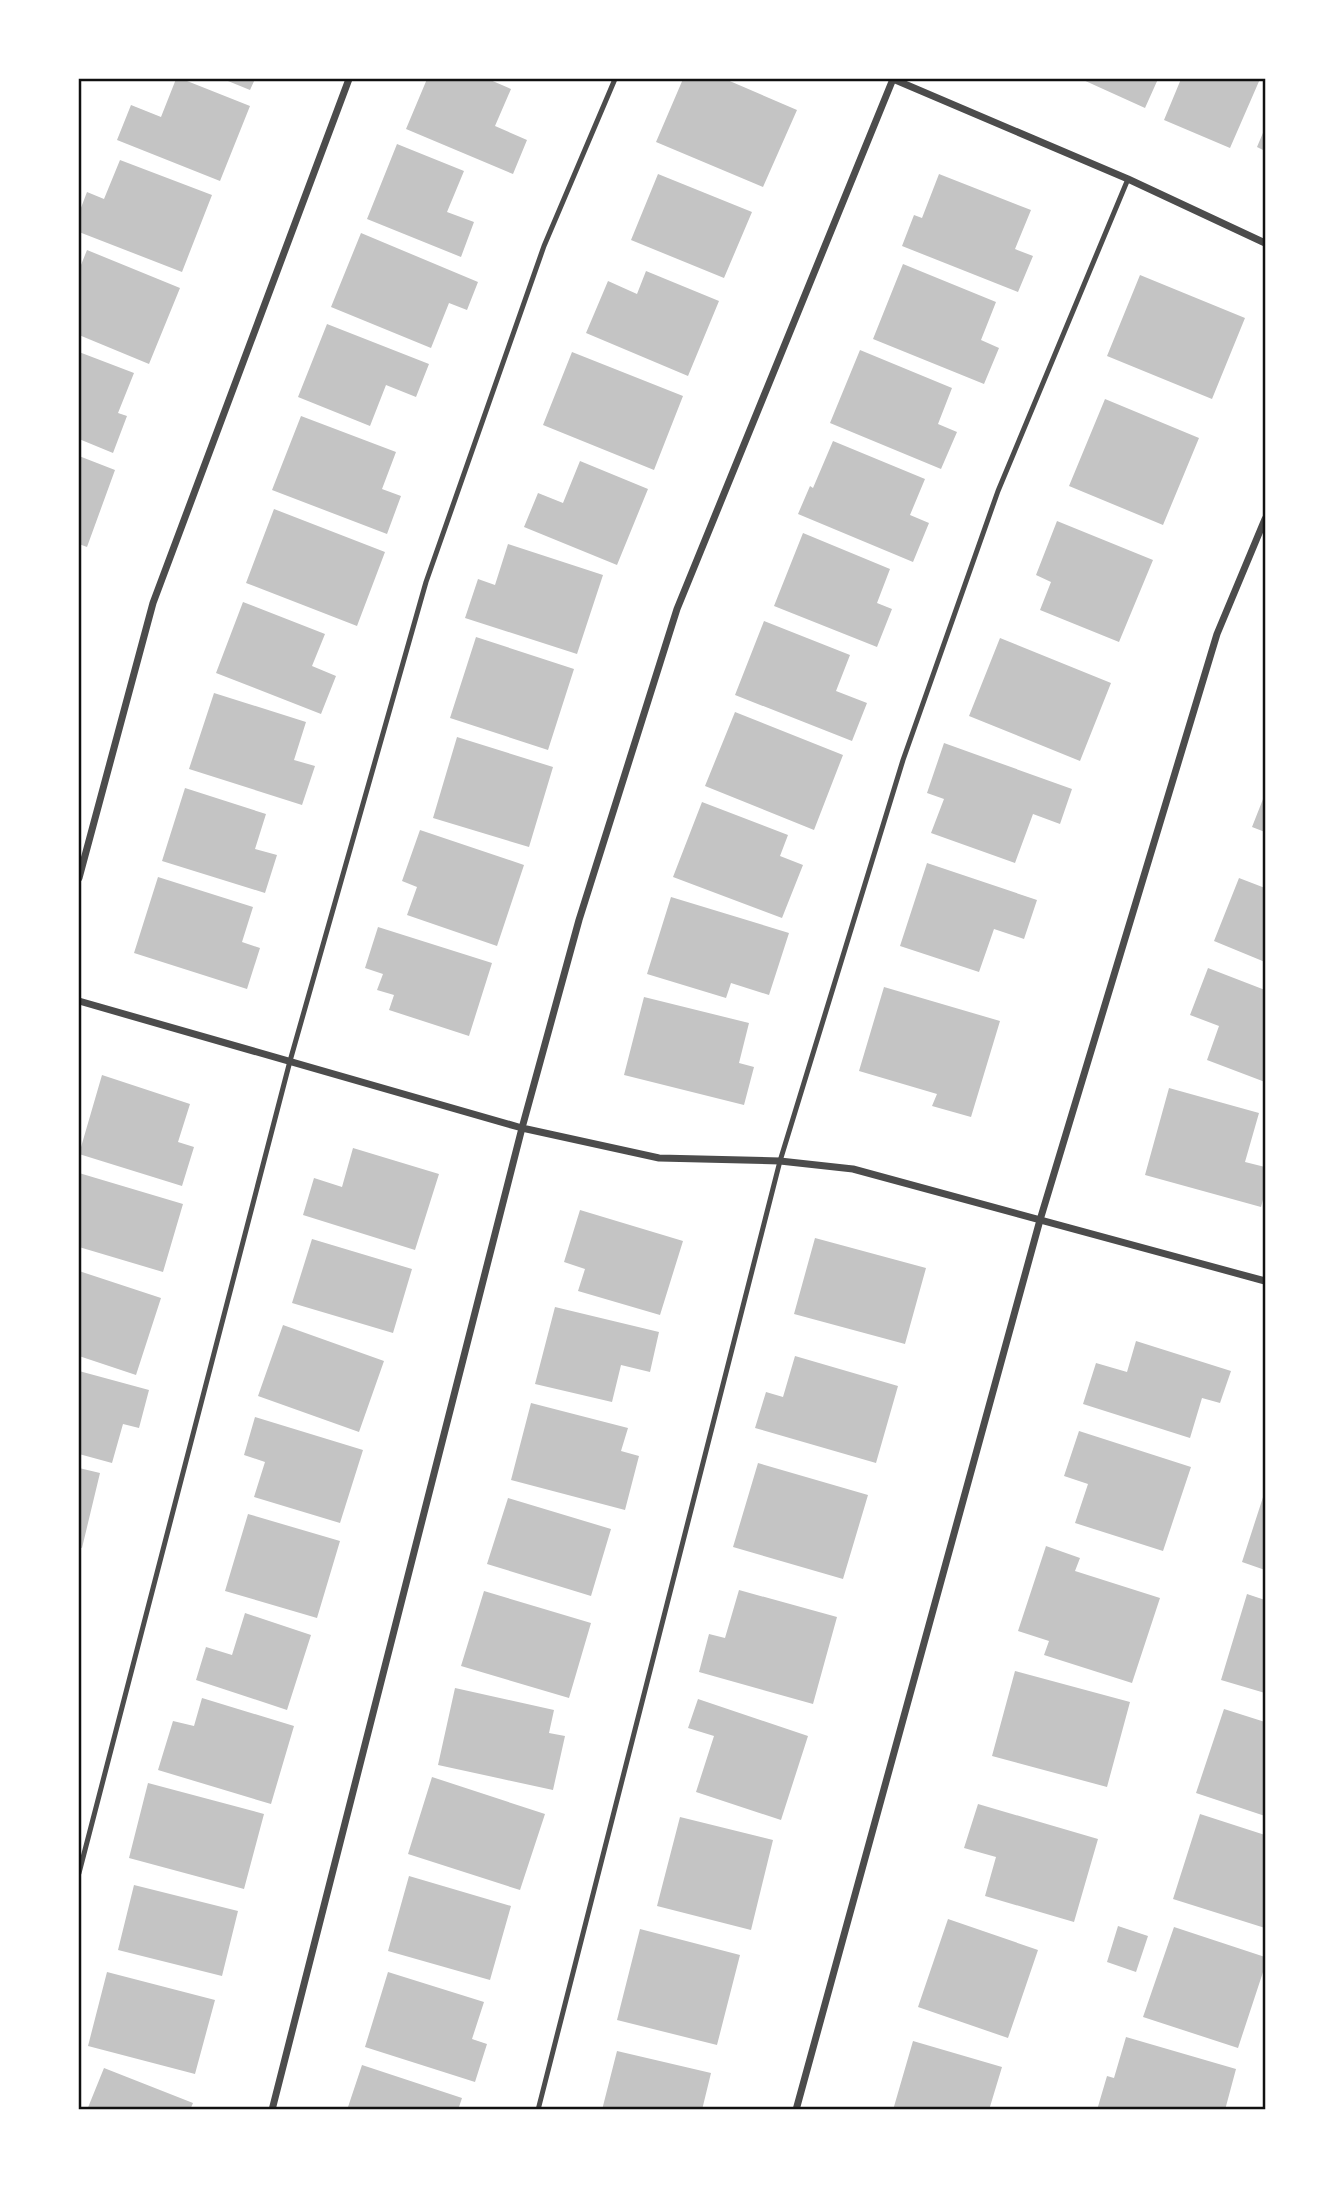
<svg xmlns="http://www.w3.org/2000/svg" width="1344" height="2189" viewBox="0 0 1344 2189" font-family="Commissioner,sans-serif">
  <rect width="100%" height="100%" fill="#fff"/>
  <path fill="#c4c4c4" d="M176 79H182L250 106 220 181 117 140 131 105 161 117Z
    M223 79H255L250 90Z
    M427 79H488L511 89 495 126 527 140 513 174 406 129Z
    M683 79H725L797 110 763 187 656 142Z
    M1081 79H1158L1145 108Z
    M1181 79H1260L1230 148 1164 120Z
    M1265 128V151L1257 147Z
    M397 144 464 171 447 212 474 222 461 257 367 219Z
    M120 160 212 195 182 272 79 232V213L87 192 104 199Z
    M658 174 752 212 724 278 631 240Z
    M939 174 1031 210 1015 249 1033 256 1018 292 902 246 914 215 922 218Z
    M361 233 478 282 467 310 449 303 431 348 331 307Z
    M87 250 180 288 149 364 79 335V270Z
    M903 264 996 302 981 340 999 348 984 384 873 339Z
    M646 271 719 301 688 376 586 333 608 281 637 294Z
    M1140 275 1245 318 1212 399 1107 356Z
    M327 324 429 364 416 397 386 385 370 426 298 397Z
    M860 350 952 388 938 424 957 432 941 469 830 423Z
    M79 352 134 373 118 413 127 416 113 453 79 439Z
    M572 352 683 396 654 470 543 425Z
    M1105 399 1199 438 1163 525 1069 486Z
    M301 416 396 452 382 489 401 496 387 534 272 490Z
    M833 441 925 479 910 515 929 523 913 562 798 514 810 486 813 488Z
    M79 456 115 470 87 547 79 544Z
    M580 461 648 489 617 565 524 527 538 493 563 503Z
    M274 509 385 552 357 626 246 583Z
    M1057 521 1153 560 1119 642 1040 610 1051 582 1036 575Z
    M803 533 890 569 877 603 892 609 877 647 774 606Z
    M508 544 603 575 577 654 465 618 478 579 495 585Z
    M243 602 325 634 312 666 336 676 321 714 216 673Z
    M764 621 850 655 836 691 867 703 852 741 735 695Z
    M476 637 574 669 548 750 450 718Z
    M1000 638 1111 683 1080 761 969 716Z
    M214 693 306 722 294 760 315 766 302 805 189 769Z
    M735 712 843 755 814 830 705 786Z
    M457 737 553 767 529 847 433 818Z
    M944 743 1072 789 1060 824 1033 814 1015 863 931 833 944 799 927 793Z
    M185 788 266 814 255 849 277 855 265 893 162 861Z
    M1265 794V832L1252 827Z
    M702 802 788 835 780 856 803 865 782 918 673 877Z
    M420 830 524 865 497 946 407 915 417 887 402 881Z
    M927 863 1037 900 1024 939 994 929 979 972 900 946Z
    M158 877 253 907 242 942 260 948 247 989 134 953Z
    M1239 878 1265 888V962L1214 941Z
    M671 897 789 933 769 995 731 983 726 998 647 974Z
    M378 927 492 963 469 1036 389 1010 394 995 377 990 383 974 365 968Z
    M1208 968 1265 990V1082L1207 1060 1219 1026 1190 1015Z
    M884 987 1000 1021 971 1117 932 1106 937 1094 859 1071Z
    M644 997 749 1023 739 1063 754 1067 744 1105 624 1075Z
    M102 1075 190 1104 178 1142 194 1147 182 1186 79 1154Z
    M1169 1088 1259 1113 1245 1162 1265 1167V1192L1261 1207 1145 1175Z
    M353 1148 439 1174 415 1250 303 1215 314 1178 342 1187Z
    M79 1173 183 1204 163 1272 79 1247Z
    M580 1210 683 1241 660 1315 578 1291 585 1269 564 1262Z
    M815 1238 926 1268 905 1344 794 1314Z
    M312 1239 412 1269 393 1333 292 1303Z
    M79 1271 161 1298 136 1375 79 1356Z
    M555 1307 659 1332 650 1372 621 1365 612 1402 535 1384Z
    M283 1325 384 1361 359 1432 258 1396Z
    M1136 1341 1231 1371 1220 1403 1202 1398 1190 1438 1083 1404 1096 1363 1127 1372Z
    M795 1356 898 1386 876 1463 755 1428 766 1392 783 1397Z
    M79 1371 149 1390 139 1428 123 1424 112 1463 79 1454Z
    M531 1403 628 1428 621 1451 639 1456 625 1510 511 1480Z
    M255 1417 363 1450 340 1523 254 1497 265 1462 244 1455Z
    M1079 1431 1191 1467 1163 1551 1075 1523 1088 1484 1064 1476Z
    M758 1463 868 1495 843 1579 733 1547Z
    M79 1468 100 1473 82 1548 79 1547Z
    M1265 1491V1570L1242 1562Z
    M508 1498 611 1529 591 1596 487 1564Z
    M248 1514 340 1541 317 1618 225 1591Z
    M1046 1546 1080 1558 1075 1571 1160 1598 1132 1683 1044 1655 1049 1641 1018 1631Z
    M739 1590 837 1617 813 1704 699 1672 709 1634 725 1638Z
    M484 1591 591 1623 569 1698 461 1666Z
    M1247 1594 1265 1600V1693L1221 1680Z
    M245 1613 311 1635 287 1710 196 1680 206 1647 232 1655Z
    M1015 1671 1130 1702 1107 1787 992 1756Z
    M455 1688 554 1710 549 1733 565 1736 553 1790 438 1765Z
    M202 1698 294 1726 271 1804 158 1770 173 1721 194 1726Z
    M698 1699 808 1736 781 1820 696 1792 714 1736 688 1728Z
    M1224 1709 1265 1722V1816L1196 1793Z
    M432 1777 545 1814 520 1890 408 1854Z
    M148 1783 264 1814 244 1889 129 1858Z
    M978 1804 1098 1839 1074 1922 985 1896 996 1857 964 1848Z
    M1200 1814 1265 1835V1928L1173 1899Z
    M680 1817 773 1840 751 1930 657 1906Z
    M409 1876 511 1906 490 1980 388 1951Z
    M134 1885 238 1911 222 1976 118 1950Z
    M948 1919 1038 1950 1008 2038 918 2007Z
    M1118 1926 1148 1936 1136 1972 1107 1962Z
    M1174 1927 1265 1957V1966L1238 2048 1143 2017Z
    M640 1929 740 1955 717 2045 617 2020Z
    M107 1972 215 2000 195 2074 88 2046Z
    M388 1972 484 2002 472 2039 487 2044 475 2082 365 2047Z
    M1126 2037 1236 2069 1225 2110H1097L1107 2076 1114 2078Z
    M913 2041 1002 2067 989 2110H893Z
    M617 2051 711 2073 702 2110H602Z
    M362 2065 462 2098 458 2110H347Z
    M104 2068 193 2103 190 2110H87Z"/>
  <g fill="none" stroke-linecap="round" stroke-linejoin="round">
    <path stroke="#4c4c4c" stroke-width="5" d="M79 1873 290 1061 426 582 544 246 615 79
      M538 2110 780 1161 903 760 998 491 1128 179"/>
    <path stroke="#4c4c4c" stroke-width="7" d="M79 878 153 603 349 79
      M79 1001 522 1128 659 1158 780 1161 853 1169 1265 1281
      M272 2110 522 1128 579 920 677 609 893 79 1128 179 1265 243
      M796 2110 1040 1220 1217 634 1265 519"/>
  </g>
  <rect width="1344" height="2189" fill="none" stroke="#ffffff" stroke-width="161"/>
  <rect x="80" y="80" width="1184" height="2028" fill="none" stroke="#111" stroke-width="2.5"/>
</svg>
